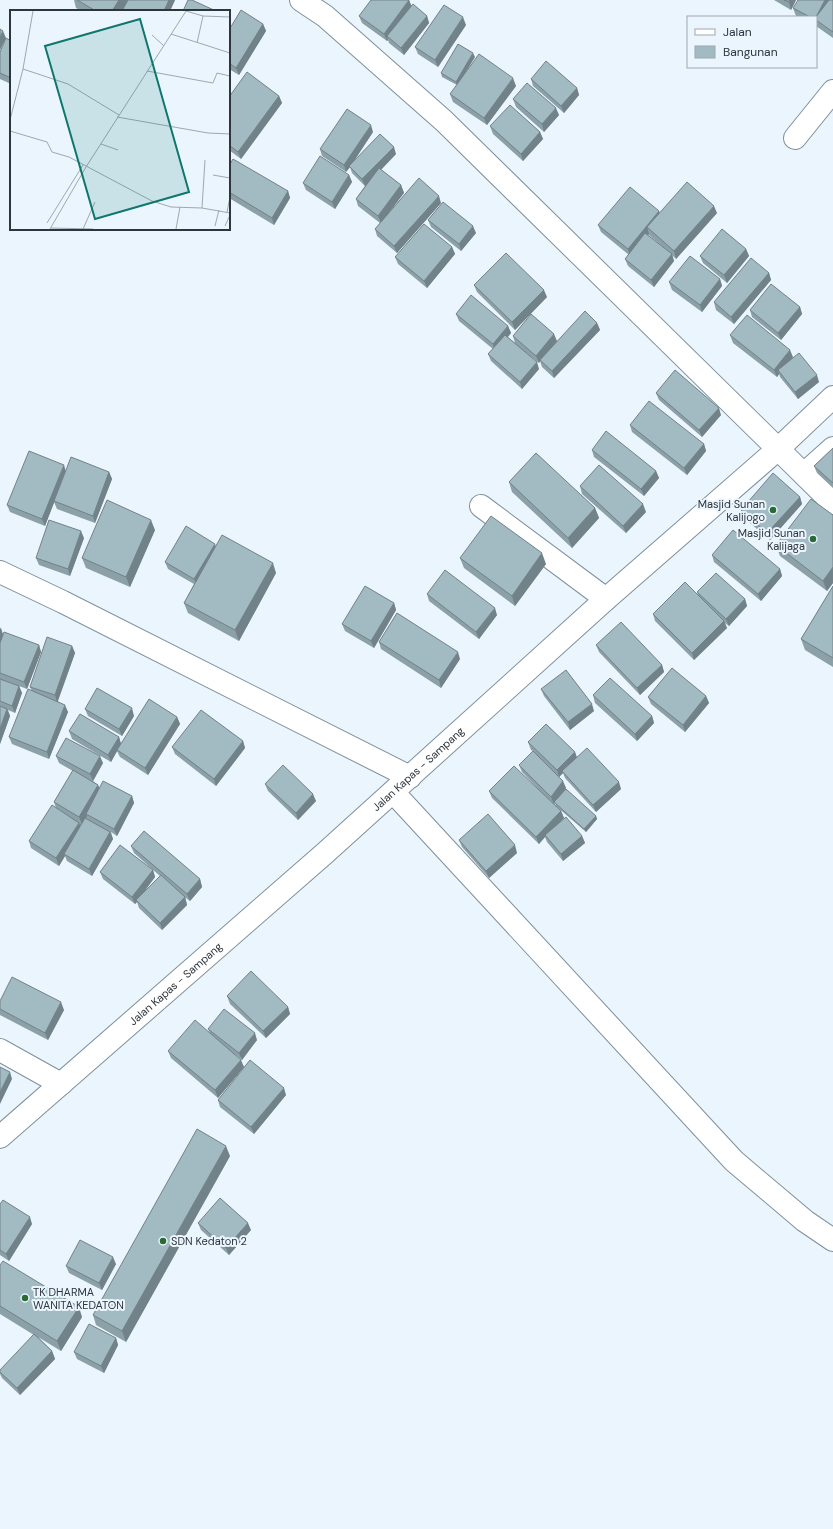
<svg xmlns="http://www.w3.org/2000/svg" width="833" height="1529" viewBox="0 0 833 1529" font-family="'DM Sans',sans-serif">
  <rect width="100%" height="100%" fill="#eaf5fe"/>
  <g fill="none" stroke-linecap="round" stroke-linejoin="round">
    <defs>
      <path id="minor" d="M301 0 325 16 444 121 833 503
        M795 138 833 91
        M804 474 833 448
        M481 506 606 599
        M0 572 63 602 410 777
        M393 792 734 1161 805 1221 833 1240
        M0 1050 61 1084"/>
      <g id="tertiary">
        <path id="s1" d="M0 1137 324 854 606 599 778 449 833 397"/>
      </g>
    </defs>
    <use href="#minor" stroke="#7e909d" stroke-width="24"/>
    <use href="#tertiary" stroke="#7e909d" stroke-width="24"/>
    <use href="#minor" stroke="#fff" stroke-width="22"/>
    <use href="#tertiary" stroke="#fff" stroke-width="22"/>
  </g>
  <path fill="#8ba0a7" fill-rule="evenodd" d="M74 0H175L170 11H82L76 8Z
    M409 0 411 6 427 16 429 23 404 55 389 43 388 40 387 41 362 23 359 16Z
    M774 0H796L791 10Z
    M833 0V38L816 26V17H799L796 16 793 8Z
    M263 24 266 31 239 75 229 69V30Z
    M466 25 438 67 418 54 415 47Z
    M11 41V84L0 79V52Z
    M475 57 461 79 516 86 487 125 453 102 450 94 457 85 442 77 441 73Z
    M531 79 577 88 579 95 564 113 533 86Z
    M279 96 282 103 241 159 229 150V97Z
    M513 99 559 115 544 132 516 107Z
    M490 126 540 132 543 139 523 161 493 134Z
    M373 132 354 161 396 154 381 170 401 185 404 193 388 214 441 203 397 253 377 236 375 229 380 223 358 206 356 199 367 183 365 186 352 173 350 167 346 172 322 156 320 149Z
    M229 166 288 191 290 198 274 225 229 198Z
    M349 175 352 182 335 209 306 190 303 183Z
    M660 213H717L676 259 672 255 674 261 654 287 628 266 625 259 629 255 601 232 598 225ZM649 234V235L668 251 648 235Z
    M428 220 476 233 461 251 431 227Z
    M452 247 455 254 427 288 398 264 395 257Z
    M746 249 749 256 727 283 703 263 700 256Z
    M769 273 771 280 734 324 716 310 714 302Z
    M720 279 722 286 702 312 672 290 669 282Z
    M474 285 547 297 515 330 477 292Z
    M800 307 802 314 781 340 752 317 750 310Z
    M456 314 508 326 511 333 508 337 515 343 513 336 557 341 597 323 600 330 554 378 542 367 540 361 539 363 521 349 539 369 522 389 491 361 488 354 493 349 459 321Z
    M730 335 793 357 792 358 819 382 798 399 780 377 779 374 777 377 733 343Z
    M656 393 721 415 702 437 659 400Z
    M630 425 704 444 706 451 687 475 632 432Z
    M833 448V488L817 473 814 466Z
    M592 450 656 471 659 478 644 496 594 457Z
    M66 471 109 472 112 479 95 523 57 509 54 502 45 526 10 512 7 505Z
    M509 482 595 508 599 518 572 548 512 492Z
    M580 486 646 512 626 533 582 494Z
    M800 497 802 504 770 540 743 517 741 510Z
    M833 515V583L827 591 780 556 776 545Z
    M155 530 130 587 86 568 82 558Z
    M84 538 70 576 39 565 36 558Z
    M216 546 276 573 239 641 188 613 184 603 194 584 168 569 165 562Z
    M712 555 780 569 782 576 761 601 714 562Z
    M460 558 546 564 515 606 464 568Z
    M833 586V667L805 650 801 639Z
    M697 592 745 599 747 606 729 626 725 623 727 628 694 660 655 621 653 614 698 595Z
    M427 594 497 615 479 639 429 601Z
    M394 603 396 610 374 648 345 631 342 624Z
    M0 627 3 635 39 645 41 652 27 689 19 686 22 693 15 713 8 710 10 716 0 744Z
    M379 642 460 659 441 688 381 649Z
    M596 645 662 665 664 672 640 695 599 652Z
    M72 646 75 653 58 701 68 712 49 759 12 744 9 737 32 691 30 687Z
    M541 689 594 711 570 730 544 696Z
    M593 695 652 716 654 723 637 741 595 703Z
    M706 696 709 703 685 732 651 704 648 697Z
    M85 709 134 716 122 736 88 716Z
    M177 717 180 724 148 775 120 757 117 751 111 762 72 739 69 731 119 737 121 744Z
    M243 741 245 748 216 786 175 754 172 747Z
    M528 742 575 752 577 757 621 789 596 812 565 778 563 773 559 777 566 788 562 794 596 816 597 819 586 832 556 806 555 803 554 804 561 811 564 818 561 821 582 836 585 843 563 861 547 842 545 837 539 844 492 798 489 791 553 804 522 772 519 765 533 751 531 750Z
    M56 756 103 763 93 781 98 785 99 788 132 796 134 803 117 836 111 832 113 839 92 876 67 861 65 856 59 866 31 848 29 841 56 808 54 802 73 771 59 763Z
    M265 784 316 801 298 820 268 791Z
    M459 840 517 853 489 878 462 847Z
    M131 846 200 879 202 887 190 901 182 895 185 897 187 905 162 930 139 908 137 902 135 904 103 879 100 872 153 870 155 877 144 892 160 876 134 853Z
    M227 996 288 1007 290 1014 266 1038 230 1004Z
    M0 1009 64 1010 48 1040 0 1015Z
    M208 1029 257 1040 242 1060 233 1053 244 1067 218 1098 171 1058 168 1051 210 1033Z
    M286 1095 254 1134 220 1107 218 1100Z
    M230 1156 126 1342 96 1325 93 1315Z
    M0 1204 32 1224 9 1261 0 1255Z
    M198 1223 251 1230 229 1255 201 1230Z
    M116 1264 102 1290 69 1273 66 1266Z
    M0 1265 82 1317 61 1351 38 1337 52 1351 55 1359 20 1395 2 1378 0 1374V1370L34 1335 0 1314Z
    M116 1338 118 1345 104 1373 77 1359 74 1352Z"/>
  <path fill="#718288" d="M119 0H129L122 11H112Z
    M169 0H175L170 11H164Z
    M409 0 412 7 387 36 388 40 387 41 384 34Z
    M790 0H796L791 10 789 2Z
    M825 0H831L816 17Z
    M427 16 429 23 404 55 401 48Z
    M463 17 466 25 438 67 435 60Z
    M263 24 266 31 239 75 236 68Z
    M3 31 6 38 0 50V37Z
    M473 53 475 57 457 86 456 82Z
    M513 78 516 86 487 125 484 118Z
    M577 88 579 95 564 113 561 106Z
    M279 96 282 103 241 159 238 152Z
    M556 108 559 115 544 132 542 124Z
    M371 125 373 132 350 167 349 166 350 167 346 172 344 165Z
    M540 132 543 139 523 161 521 154Z
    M394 147 396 154 365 186 362 179Z
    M349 175 352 182 335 209 332 202Z
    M401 185 404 193 381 223 378 216Z
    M288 191 290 198 274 225 272 218Z
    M439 196 441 203 397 253 394 246Z
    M714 206 717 213 676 259 674 251Z
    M659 211 662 218 647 227 649 234 630 256 628 249Z
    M473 226 476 233 461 251 459 244Z
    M452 247 455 254 427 288 424 281Z
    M746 249 749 256 727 283 724 275Z
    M672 254 674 261 654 287 651 280Z
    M769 273 771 280 734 324 731 317Z
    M720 279 722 286 702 312 700 305Z
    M544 290 547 297 515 330 512 322Z
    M800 307 802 314 781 340 778 333Z
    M597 323 600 330 554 378 552 371Z
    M508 326 511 333 495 352 493 344Z
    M554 334 557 341 540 360V361L539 363 536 356Z
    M790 350 793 357 780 373 778 370 779 374 777 377 774 370Z
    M537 362 539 369 522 389 520 382Z
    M817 375 819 382 798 399 795 392Z
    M719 408 721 415 702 437 699 430Z
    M704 444 706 451 687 475 684 468Z
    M64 465 66 472 45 526 42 519Z
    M656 471 659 478 644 496 641 489Z
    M109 472 112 479 95 523 93 516Z
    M800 497 802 504 770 540 767 533Z
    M643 504 646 512 626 533 623 526Z
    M595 508 599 518 572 548 568 538Z
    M151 520 155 530 130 587 126 577Z
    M81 531 84 538 70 576 68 569Z
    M215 544 217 551 197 586 194 579Z
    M542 553 546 564 515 606 512 596Z
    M273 563 276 573 239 641 235 630Z
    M833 567V583L827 591 823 581Z
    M780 569 782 576 761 601 758 594Z
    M745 599 747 606 729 626 726 619Z
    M394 603 396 610 374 648 371 641Z
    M495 608 497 615 479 639 476 632Z
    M724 621 727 628 694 660 692 653Z
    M1 628 4 638 0 647V629Z
    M39 645 41 652 27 689 24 682Z
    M72 646 75 653 57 703 55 695Z
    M458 652 460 659 441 688 439 680Z
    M662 665 664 672 640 695 637 688Z
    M19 686 22 693 15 713 12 706Z
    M706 696 709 703 685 732 683 725Z
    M592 704 594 711 570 730 568 722Z
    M65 705 68 712 49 759 47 752Z
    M132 708 134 716 122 736 119 729Z
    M7 709 10 716 0 744V729Z
    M652 716 654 723 637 741 635 734Z
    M177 717 180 724 148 775 145 768Z
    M119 737 121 744 111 762 108 755Z
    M243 741 245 748 216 786 214 779Z
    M575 752 577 759 562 771 563 773 559 777 557 770Z
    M100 756 103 763 93 781 90 774Z
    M563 781 566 788 554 804 551 797Z
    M619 782 621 789 596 812 593 805Z
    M98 785 101 792 86 814 87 816 82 824 79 817Z
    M313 794 316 801 298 820 296 813Z
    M132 796 134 803 117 836 114 829Z
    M561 811 564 818 546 836 545 835V837L539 844 536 837Z
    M596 816 597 819 586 832 584 829Z
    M79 823 82 830 64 854 65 856 59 866 56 858Z
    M110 832 113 839 92 876 89 869Z
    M582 836 585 843 563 861 561 854Z
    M515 845 517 853 489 878 486 871Z
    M153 870 155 877 137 901 136 900 137 902 135 904 132 897Z
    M200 879 202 887 190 901 187 894Z
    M185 897 187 905 162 930 160 923Z
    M61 1002 64 1010 48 1040 45 1033Z
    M288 1007 290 1014 266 1038 263 1031Z
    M255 1033 257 1040 242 1060 239 1053Z
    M241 1060 244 1067 218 1098 215 1090Z
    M10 1072 12 1079 0 1104V1092Z
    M284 1088 286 1095 254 1134 251 1127Z
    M226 1146 230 1156 126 1342 122 1331Z
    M30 1217 32 1224 9 1261 6 1254Z
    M248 1223 251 1230 229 1255 226 1248Z
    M113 1257 116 1264 102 1290 99 1283Z
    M79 1307 82 1317 61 1351 57 1341Z
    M116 1338 118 1345 104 1373 101 1366Z
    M52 1351 55 1359 20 1395 17 1388Z"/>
  <path fill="#a2bac2" stroke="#718288" d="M77 0H119L112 11H96Z
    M128 0H169L164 11H122Z
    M188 0H192L216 11H183Z
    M371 0H409L384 34 359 16Z
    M784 0H790L789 2Z
    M798 0H825L816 17 829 0H833V32L816 20V17H810L793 8Z
    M413 4 427 16 401 48 387 36Z
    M444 5 463 17 435 60 415 47Z
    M241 10 263 24 236 68 229 63V30Z
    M0 29 3 31 0 37Z
    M6 38 11 41V78L0 73V52Z
    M458 44 473 53 456 82 441 73Z
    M479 54 513 78 484 118 450 94Z
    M546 61 577 88 561 106 531 79Z
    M247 72 279 96 238 152 229 145V97Z
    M527 83 556 108 542 124 513 99Z
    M510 105 540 132 521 154 490 126Z
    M347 109 371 125 344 165 320 149Z
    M380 134 394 147 362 179 349 166Z
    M320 156 349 175 332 202 303 183Z
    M233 159 288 191 272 218 229 192V166Z
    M379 168 401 185 378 216 356 199Z
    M419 178 439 196 394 246 375 229Z
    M687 182 714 206 674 251 647 227Z
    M630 187 659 211 628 249 598 225Z
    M443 202 473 226 459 244 428 220Z
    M424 224 452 247 424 281 395 257Z
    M722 229 746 249 724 275 700 256Z
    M645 233 672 254 651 280 625 259Z
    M506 253 544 290 512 322 474 285Z
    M690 256 720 279 700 305 669 282Z
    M751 258 769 273 731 317 714 302Z
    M771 284 800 307 778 333 750 310Z
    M471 295 508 326 493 344 456 314Z
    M585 311 597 323 552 371 540 360Z
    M531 314 554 334 536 356 513 336Z
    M747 315 790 350 774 370 730 335Z
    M505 335 537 362 520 382 488 354Z
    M799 353 817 375 795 392 778 370Z
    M675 370 719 408 699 430 656 393Z
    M649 401 704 444 684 468 630 425Z
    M606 431 656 471 641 489 592 450Z
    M833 448V483L814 466Z
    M29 451 64 465 42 519 7 505Z
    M536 453 595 508 568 538 509 482Z
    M71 457 109 472 93 516 54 501Z
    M599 465 643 504 623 526 580 486Z
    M773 473 800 497 767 533 741 510Z
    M811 499 833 515V567L823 581 776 545Z
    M107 500 151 520 126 577 82 558Z
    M491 516 542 553 512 596 460 558Z
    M49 520 81 531 68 569 36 558Z
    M186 526 215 544 194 579 165 562Z
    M733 530 780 569 758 594 712 555Z
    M222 535 273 563 235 630 184 603Z
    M445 570 495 608 476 632 427 594Z
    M716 573 745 599 726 619 697 592Z
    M685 582 724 621 692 653 653 614Z
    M365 586 394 603 371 641 342 624Z
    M833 586V658L801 639Z
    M397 613 458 652 439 680 379 642Z
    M621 622 662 665 637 688 596 645Z
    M4 632 39 645 24 682 0 673V643Z
    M47 637 72 646 55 695 30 687Z
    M672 668 706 696 683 725 648 697Z
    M566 670 592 704 568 722 541 689Z
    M610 678 652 716 635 734 593 695Z
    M0 679 19 686 12 706 0 701Z
    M97 688 132 708 119 729 85 709Z
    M28 689 65 705 47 752 9 737Z
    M149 699 177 717 145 768 117 750Z
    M0 706 7 709 0 729Z
    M201 710 243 741 214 779 172 747Z
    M80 714 119 737 108 755 69 731Z
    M546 724 575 752 557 770 528 742Z
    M66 738 100 756 90 774 56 756Z
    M587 748 619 782 593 805 562 771Z
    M533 751 563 781 551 797 519 765Z
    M283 765 313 794 296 813 265 784Z
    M514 766 561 811 536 837 489 791Z
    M73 770 98 785 79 817 54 802Z
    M103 781 132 796 114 829 86 814Z
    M566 789 596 816 584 829 554 802Z
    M52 805 79 823 56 858 29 841Z
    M488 814 515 845 486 871 459 840Z
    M566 817 582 836 561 854 545 835Z
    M85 818 110 832 89 869 64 854Z
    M144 831 200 879 187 894 131 846Z
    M120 845 153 870 132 897 100 872Z
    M161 875 185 897 160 923 136 900Z
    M251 971 288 1007 263 1031 227 996Z
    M12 977 61 1002 45 1033 0 1009V1001Z
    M224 1009 255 1033 239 1053 208 1029Z
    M195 1020 241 1060 215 1090 168 1051Z
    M250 1060 284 1088 251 1127 218 1100Z
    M0 1067 10 1072 0 1092Z
    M197 1129 226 1146 122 1331 93 1315Z
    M220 1198 248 1223 226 1248 198 1223Z
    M3 1200 30 1217 6 1254 0 1250V1204Z
    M80 1240 113 1257 99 1283 66 1266Z
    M3 1261 79 1307 57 1341 0 1306V1265Z
    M89 1324 116 1338 101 1366 74 1352Z
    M34 1334 52 1351 17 1388 0 1372V1370Z"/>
  <g fill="#2a6a34" stroke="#eaf5fe" stroke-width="1.5">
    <circle cx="773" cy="510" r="4"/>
    <circle cx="813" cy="539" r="4"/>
    <circle cx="163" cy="1241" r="4"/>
    <circle cx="25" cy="1298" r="4"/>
  </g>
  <g text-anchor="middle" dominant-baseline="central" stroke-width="4" stroke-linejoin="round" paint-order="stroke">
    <g font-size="11" fill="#2e353b" stroke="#eaf5fe" text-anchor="end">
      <text x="765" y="504">Masjid Sunan<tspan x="765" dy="13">Kalijogo</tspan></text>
      <text x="805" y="533">Masjid Sunan<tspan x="805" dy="13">Kalijaga</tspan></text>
      <text x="171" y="1241" text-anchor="start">SDN Kedaton 2</text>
      <text x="33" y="1292" text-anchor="start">TK DHARMA<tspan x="33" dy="13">WANITA KEDATON</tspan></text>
    </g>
    <g font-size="11" fill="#2e353b" stroke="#eaf5fe">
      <text stroke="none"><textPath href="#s1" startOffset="557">Jalan Kapas - Sampang</textPath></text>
      <text stroke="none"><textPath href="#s1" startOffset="233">Jalan Kapas - Sampang</textPath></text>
    </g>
  </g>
  <g transform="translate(10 10)">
    <rect width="220" height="220" fill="#eaf5fe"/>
    <path fill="none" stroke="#9fa8b0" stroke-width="1" d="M23 1 13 59 58 74 109 105M161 24 220 43M142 25 154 36M187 33 193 6 220 7M137 61 203 73 207 63 220 66M220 85V113M107 107 198 123 220 124M0 110 13 59M0 121 37 132 42 142 59 147 142 191 161 197 192 198 220 203M91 134 108 140M203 165 220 168M192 198 195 150M217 202 220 187M37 213 73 155M205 216 209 200M215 216 220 205M41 218 83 219M40 219 76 157 176 1 193 6M73 219 85 192M166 219 170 197"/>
    <path fill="#0f766e" fill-opacity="0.15" stroke="#0f766e" stroke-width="2" d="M130 9 179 182 85 209 35 36Z"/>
    <rect width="220" height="220" fill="none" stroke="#2e353b" stroke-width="2"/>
  </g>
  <rect x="687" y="16" width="130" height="52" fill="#eaf5fe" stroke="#9fa8b0"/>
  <rect x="695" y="29" width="20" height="6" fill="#ffffff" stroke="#9fa8b0"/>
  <text x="723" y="36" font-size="12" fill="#2e353b">Jalan</text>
  <rect x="695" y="46" width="20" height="12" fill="#a2bac2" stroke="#9fa8b0"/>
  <text x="723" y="56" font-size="12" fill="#2e353b">Bangunan</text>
</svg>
